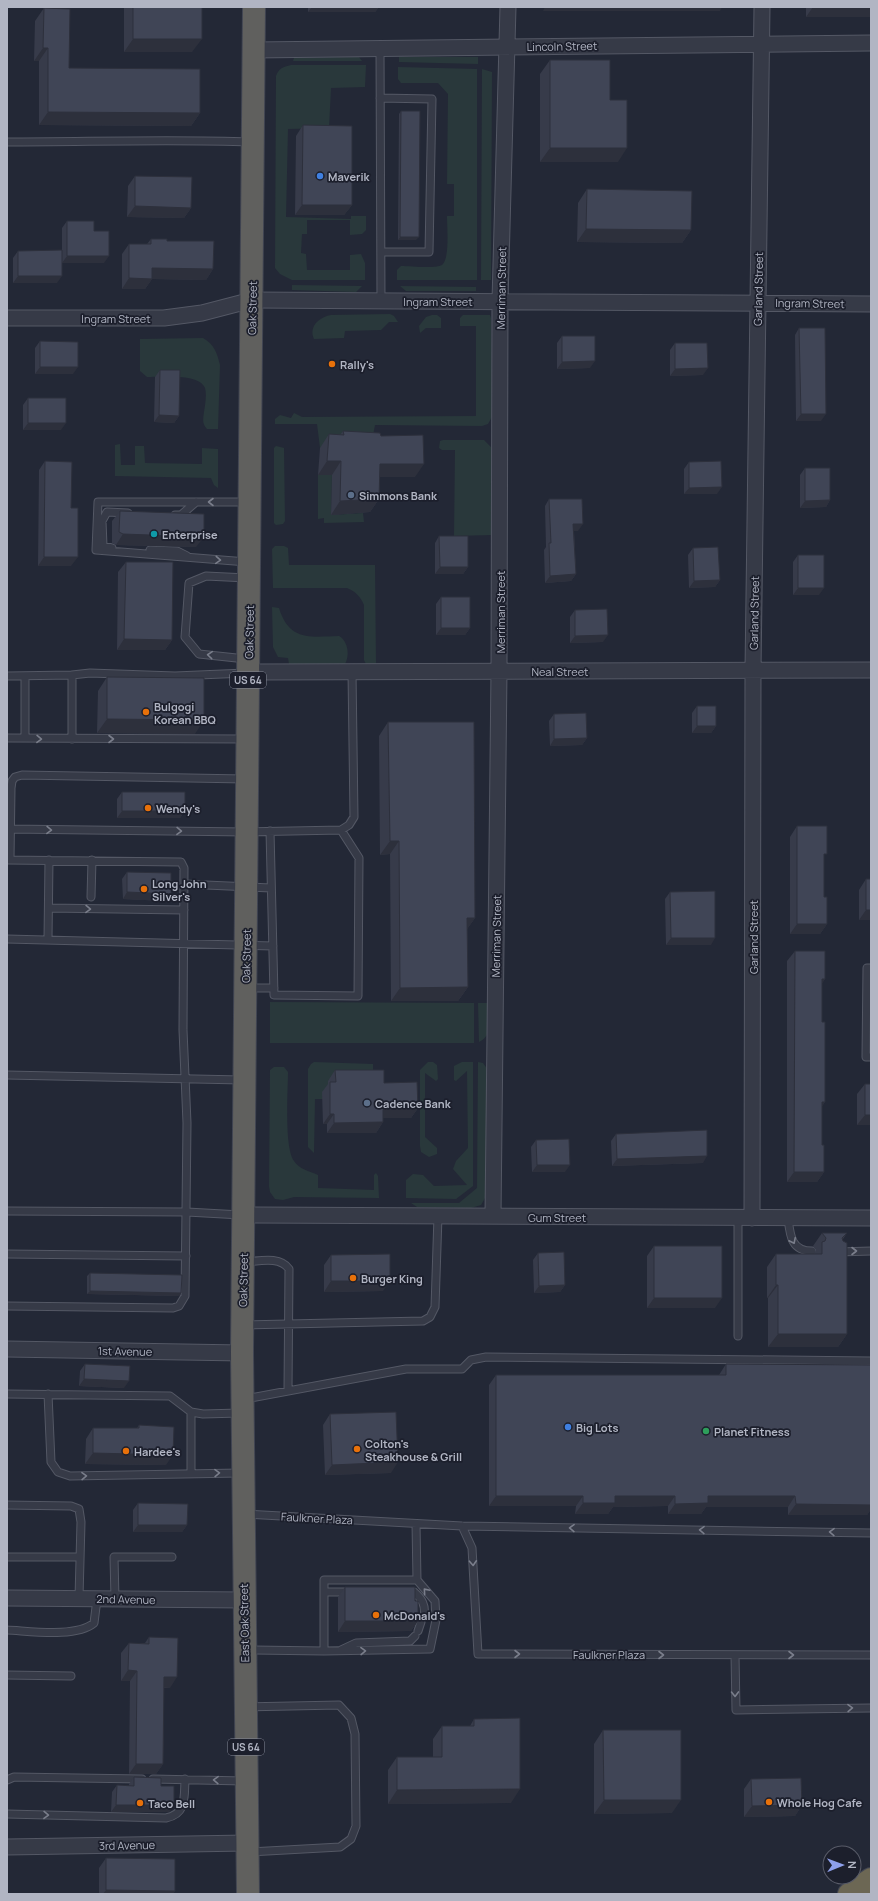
<svg xmlns="http://www.w3.org/2000/svg" width="878" height="1901" viewBox="0 0 878 1901" font-family="Manrope,sans-serif">
  <rect width="100%" height="100%" fill="#232836"/>
  <path fill="#29383b" d="M359 57 362 61H293L294 58Z
    M399 57H478V64L399 62Z
    M291 65H366L365 87 331 88 329 128 288 129 286 217 351 219V216H366V230L362 234 350 235V220H307V234H302L301 253 306 254 307 270H350V255L361 254 365 263V280H292L280 274 275 268 276 76C279 68 283 67 291 65Z
    M398 67 477 69V280H397V270L401 266C410 266 435 269 442 265 450 259 447 226 447 216H454V184H447L448 94 438 83H401L398 79Z
    M482 69 492 72 491 280H481Z
    M292 285 362 286 356 292 292 290Z
    M400 286 476 287V291H406Z
    M390 314 394 316 398 322H389L381 330 345 331 344 338 314 339C308 326 320 317 331 315Z
    M432 315H437L441 318V328H426L420 333 419 326 426 317Z
    M463 315H490L491 318 493 415 488 424 482 426 375 425 371 446 320 448 317 424H275V419L280 415 291 418 294 413 302 417 476 416V326H460V318Z
    M203 338C214 344 217 353 220 365L218 429H207C202 424 203 419 204 412 205 405 207 395 205 388 199 373 160 377 147 377L140 371V339Z
    M443 440H484L491 447 493 454 492 535 454 536 455 450H442L439 448 440 441Z
    M120 444 121 465H135V446H144L145 463 202 464V448L218 449V488L214 485 211 478 115 476V445Z
    M276 446 284 448 285 521 283 524 276 525 274 523V448Z
    M318 475H332L331 515 363 513 364 522 324 523V518L318 519Z
    M275 546H284L288 548 289 565H375L376 664H366L364 660V605C360 596 356 592 347 588H273L272 549Z
    M272 607 279 608C289 641 310 637 339 636 348 641 350 655 345 664H289L288 658 278 657 273 647Z
    M270 1002 474 1003V1043H270Z
    M478 1003H489C489 1017 494 1035 479 1042Z
    M314 1062 373 1064V1080L328 1081V1092H323V1099H315L314 1153 308 1147V1069L311 1064Z
    M428 1062H433L437 1065 438 1079 436 1081 425 1073V1137L437 1148V1154L429 1157 421 1152 420 1146V1070Z
    M462 1062H473V1186L456 1199 406 1198V1180L413 1174 423 1175 434 1186 467 1185 453 1169 456 1161 468 1148 467 1071 456 1081 454 1080V1066Z
    M478 1062 483 1063 490 1073 489 1191 481 1205 471 1208 417 1207 411 1203H459L477 1188Z
    M274 1067H284L288 1072C288 1090 284 1148 294 1161 299 1169 309 1171 318 1175V1188L374 1190V1175L376 1173 378 1176 379 1198 294 1197 283 1200 275 1199 270 1192 269 1186 270 1070Z"/>
  <g fill="none" stroke-linecap="round" stroke-linejoin="round">
    <defs>
      <path id="service" d="M380 49 381 300
        M380 98 432 99 429 252H381
        M7 142C88 142 170 139 251 142
        M175 515H181L196 502
        M112 548 103 546 102 521 107 512 128 513
        M150 550 177 551 187 556
        M247 562 96 550 98 502H248
        M246 659 199 654 185 637 189 583 206 576 247 578
        M7 676 72 675
        M7 738 245 739
        M25 738V676
        M72 739V675L90 673 175 676 246 673
        M10 829 247 832 341 830 349 825 354 817 352 672
        M270 831 274 995 358 996 359 858 341 830
        M10 859 11 788 12 781 15 777 22 775 245 779
        M7 860 181 862 184 868 183 1030 187 1123 185 1296 179 1306 173 1308 7 1306
        M184 884 271 888
        M91 897 92 860
        M49 908 184 910
        M7 939 273 946
        M48 939 49 860
        M871 968H867L866 1057H871
        M248 988H274
        M7 1075 242 1080
        M7 1211 187 1212 241 1215
        M738 1218V1336
        M788 1218C790 1235 791 1251 812 1251
        M838 1252 871 1251
        M7 1254 186 1256
        M245 1262C260 1261 280 1256 289 1269L288 1391
        M244 1325 423 1321 430 1317 435 1307 438 1216
        M7 1394 170 1396 191 1412 203 1414 240 1413
        M48 1394 51 1462 58 1472 70 1476 240 1473
        M245 1399 406 1369H462L471 1360 486 1357 871 1361
        M191 1412V1473
        M7 1505 71 1506 79 1509 81 1522 79 1598
        M246 1514 462 1526 871 1533
        M462 1526 472 1548 478 1654 871 1655
        M7 1557H80
        M324 1592H351
        M405 1592H414C422 1599 426 1605 424 1617
        M115 1599 114 1557H172
        M7 1630C30 1631 76 1638 94 1623L97 1599
        M418 1631 421 1622
        M247 1650 324 1651 430 1649 436 1620 435 1601 417 1580 416 1524
        M341 1650 356 1643 410 1641 415 1636
        M324 1651V1580H417
        M735 1655 736 1710 871 1708
        M7 1675 71 1676
        M248 1707 339 1705 351 1718 355 1734 356 1826 351 1839 340 1847 250 1852
        M153 1779 244 1781
        M7 1780 14 1777 142 1779
        M7 1814 166 1818C187 1814 184 1797 185 1779"/>
      <path id="minor" d="M254 50 871 43
        M7 318H164L202 313 252 300 871 304
        M248 672 871 670
        M244 1215 871 1218
        M493 1216 499 671 500 301 508 7
        M752 1218 753 670 762 7
        M7 1349 242 1353
        M7 1598 244 1600
        M7 1847 247 1843"/>
      <path id="trunk" d="M248 1894 242 1353 254 7"/>
      <path id="motorway" d="M849 1894 871 1879"/>
    </defs>
    <use href="#service" stroke="#545865" stroke-width="9"/>
    <use href="#minor" stroke="#545865" stroke-width="17"/>
    <use href="#trunk" stroke="#414552" stroke-width="24"/>
    <use href="#motorway" stroke="#414552" stroke-width="24"/>
    <use href="#service" stroke="#363a47" stroke-width="7"/>
    <use href="#minor" stroke="#363a47" stroke-width="15"/>
    <use href="#trunk" stroke="#60605e" stroke-width="22"/>
    <use href="#motorway" stroke="#6c6754" stroke-width="22"/>
  </g>
  <path fill="#373b4a" d="M124 7H202L192 52H124Z
    M308 7H379L375 12H308Z
    M806 7H871L806 17Z
    M44 8 69 68 200 113 191 126 39 125V61H34L35 21Z
    M550 60 610 100 618 162H540V74Z
    M401 111 416 240H398L399 114Z
    M303 125 352 205 344 215H295L296 136Z
    M135 176 191 208 184 218 127 217 128 186Z
    M587 189 691 230 682 243 577 242 578 203Z
    M67 221 104 263H62V228Z
    M151 239 167 241 213 269 206 280 152 279 145 289H122V254L129 244H147Z
    M18 251 57 283H13V258Z
    M799 328 821 421H796L795 335Z
    M562 336 590 368 557 369V343Z
    M40 341 73 374H35V348Z
    M675 343 703 375 670 376V350Z
    M160 370 179 416 174 423 154 422 155 377Z
    M28 398 61 430H23V405Z
    M343 431 381 436 415 477H380L379 499 370 512 331 515 332 475H318L320 448 329 434 340 435Z
    M45 461 71 566H38L39 470Z
    M689 462 717 494H684V469Z
    M805 468 830 500 826 507 800 508V475Z
    M549 499 578 531H574L576 574 571 581 545 583 544 550 546 547 545 506Z
    M120 511 196 547 116 545 112 543V521Z
    M439 536 468 567 463 574H435V543Z
    M693 548 720 580 715 587 689 588 688 555Z
    M798 555 819 595H793V562Z
    M126 562 172 640 165 650H117L118 572Z
    M441 597 470 628 465 635H436V604Z
    M575 610 603 642 570 643V617Z
    M107 677 195 734 97 733 98 691Z
    M697 706 716 726 711 733H692V713Z
    M554 714 587 738 582 745 550 746 549 721Z
    M388 722 475 918 467 929 468 987 458 1001H391L390 854 380 855 379 736Z
    M122 792 185 811 180 818H117V799Z
    M797 826 824 858V897L827 924 820 934H790V837Z
    M127 872 166 901 123 899 122 879Z
    M866 879 871 920H859V890Z
    M670 892 711 945H666L665 899Z
    M795 951 825 979 822 983V1022L825 1102 822 1106V1145L824 1172 817 1182H787V961Z
    M335 1070 384 1083 418 1108 411 1118H383V1122L376 1133H327V1124H323L322 1092 328 1084V1081Z
    M865 1084H871V1125H857V1094Z
    M616 1134 703 1163 612 1166 611 1141Z
    M536 1140 565 1172H532L531 1147Z
    M822 1233H847L843 1239 847 1334 838 1347H768V1298H767V1267L776 1254H814L816 1250 813 1246Z
    M654 1246 715 1308H647V1256Z
    M538 1253 565 1285 560 1292 534 1293 533 1260Z
    M331 1255 383 1291 324 1292V1265Z
    M90 1273 181 1293 179 1296 87 1294V1276Z
    M85 1364 124 1388 79 1386 80 1371Z
    M726 1364 871 1365V1509L867 1515H788V1507H706L701 1514H668V1506L613 1507 608 1514H575L576 1506H489V1385L496 1375H719Z
    M330 1414 391 1473 325 1475 323 1425Z
    M139 1425 166 1465 85 1464 86 1439 93 1428H137Z
    M138 1503 187 1525 182 1532H133V1510Z
    M345 1587 415 1601 418 1621 411 1631 338 1632V1597Z
    M149 1637 170 1688H164L163 1764 156 1774H129L130 1681H121V1653L129 1643H145Z
    M474 1719 511 1803 388 1804V1770L397 1757H433V1739L442 1726H470Z
    M603 1730 672 1813 594 1814V1744Z
    M134 1777 161 1786 174 1805 169 1812H111L112 1792 117 1785 129 1786V1784Z
    M751 1779 802 1805 795 1816 744 1817V1789Z
    M106 1858 175 1891 173 1894H99V1868Z"/>
  <path fill="#2d303c" d="M312 7H379L375 12H308Z
    M545 7H722L720 11H543Z
    M813 7H871V17H806Z
    M133 39H202L192 52H124Z
    M43 48H48L39 61H34Z
    M48 112 200 113 191 126 39 125Z
    M550 148H627L618 162H540Z
    M302 205H352L344 215H295Z
    M135 206 191 208 184 218 127 217Z
    M586 229 691 230 682 243 577 242Z
    M400 237H419L416 240H398Z
    M67 256H109L104 263H62Z
    M152 268 213 269 206 280 152 279 145 289H122L129 278Z
    M18 276H62L57 283H13Z
    M595 361 590 368 557 369 562 362Z
    M40 367H78L73 374H35Z
    M708 368 703 375 670 376 675 369Z
    M801 414H826L821 421H796Z
    M159 415 179 416 174 423 154 422Z
    M28 423H66L61 430H23Z
    M327 461H341L332 475H318Z
    M380 464H424L415 477H370Z
    M722 487 717 494H684L689 488Z
    M379 499 370 512 331 515 340 501Z
    M830 500 826 507 800 508 805 501Z
    M573 524H583L578 531H569Z
    M123 534 204 537 196 547 116 545Z
    M44 557H78L71 566H38Z
    M440 567H468L463 574H435Z
    M576 574 571 581 545 583 550 576Z
    M720 580 715 587 689 588 694 581Z
    M798 588H824L819 595H793Z
    M441 628H470L465 635H436Z
    M608 635 603 642 570 643 575 636Z
    M124 639 172 640 165 650H117Z
    M107 719 204 720 195 734 97 733Z
    M697 726H716L711 733H692Z
    M587 738 582 745 550 746 554 739Z
    M122 811H185L180 818H117Z
    M390 841H399L390 854 380 855Z
    M127 892 171 894 166 901 123 899Z
    M866 910H871V920H859Z
    M467 918H475L465 932Z
    M797 924H827L820 934H790Z
    M671 938H715L711 945H666Z
    M822 979H825L818 989Z
    M468 987 458 1001H391L400 988Z
    M822 1102H825L818 1112Z
    M383 1108H418L411 1118H376Z
    M330 1114H334L327 1124H323Z
    M865 1115H871V1125H857Z
    M383 1122 376 1133H327L334 1123Z
    M707 1156 703 1163 612 1166 617 1159Z
    M537 1165H570L565 1172H532Z
    M794 1172H824L817 1182H787Z
    M331 1281H390L383 1291 324 1292Z
    M565 1285 560 1292 534 1293 539 1286Z
    M776 1285H778L768 1298H767Z
    M90 1291 181 1293 179 1296 87 1294Z
    M654 1298H722L715 1308H647Z
    M778 1334H847L838 1347H768Z
    M84 1379 129 1381 124 1388 79 1386Z
    M93 1453 173 1455 166 1465 85 1464Z
    M398 1462 391 1473 325 1475 332 1465Z
    M496 1496H583L576 1506H489Z
    M615 1496H675L668 1506 613 1507 608 1514H575L583 1503Z
    M708 1496H795L788 1507H706L701 1514H668L675 1504Z
    M871 1501V1509L867 1515H788L796 1504Z
    M138 1525H187L182 1532H133Z
    M345 1621H418L411 1631 338 1632Z
    M128 1670 137 1671 130 1681H121Z
    M164 1677H177L170 1688 157 1687Z
    M136 1764H163L156 1774H129Z
    M520 1789 511 1803 388 1804 397 1790Z
    M604 1800H681L672 1813 594 1814Z
    M116 1805H174L169 1812H111Z
    M802 1805 795 1816 744 1817 752 1806Z
    M106 1890 175 1891 173 1894H103Z"/>
  <path fill="#404556" stroke="#2d303c" d="M133 7H202V39H133Z
    M44 8 70 9 69 68 200 69V113L48 112V48H43Z
    M550 60H610V100H627V148H550Z
    M401 111H420L419 237H400Z
    M303 125 352 126V205H302Z
    M135 176 192 177 191 208 135 206Z
    M587 189 692 191 691 230 586 229Z
    M67 221H94V231H109V256H67Z
    M151 239H167V241H214L213 269 152 268V279L129 278V244H151Z
    M62 250V276H18V251Z
    M799 328H825L826 414H801Z
    M562 336H595V361L562 362Z
    M40 341 78 342V367H40Z
    M675 343H707L708 368 675 369Z
    M160 370H180L179 416 159 415Z
    M28 398H66V423H28Z
    M343 431 380 433 381 436 423 435 424 464H380L379 499 340 501 341 461H327L329 434 344 435Z
    M45 461 72 462 71 508H78V557H44Z
    M721 461 722 487 689 488V462Z
    M805 468H830V500L805 501Z
    M549 499H582L583 524H573L576 574 550 576 549 543H551Z
    M120 511 204 514V537L123 534 119 532Z
    M439 536H468V567H440Z
    M718 547 720 580 694 581 693 548Z
    M798 555H824V588H798Z
    M126 562H173L172 640 124 639Z
    M441 597H470V628H441Z
    M607 609 608 635 575 636V610Z
    M107 677 204 678V720L107 719Z
    M697 706H716V726H697Z
    M586 713 587 738 554 739V714Z
    M388 722H474L475 918H467L468 987 400 988 399 841H390Z
    M122 792H185V811H122Z
    M797 826H827V854H824V897H827V924H797Z
    M127 872 171 873V894L127 892Z
    M866 879H871V910H866Z
    M715 891V938H671L670 892Z
    M795 951H825V979H822V1022H825V1102H822V1145H824V1172H794Z
    M335 1070H384V1083L417 1082 418 1108H383V1122L334 1123V1114H330V1082H336Z
    M865 1084H871V1115H865Z
    M707 1130V1156L617 1159 616 1134Z
    M569 1139 570 1165H537L536 1140Z
    M822 1233H847L842 1238 843 1241 847 1243V1334H778V1285H776V1254H822V1242L825 1241 826 1238Z
    M654 1246H722V1298H654Z
    M564 1252 565 1285 539 1286 538 1253Z
    M390 1254V1281H331V1255Z
    M90 1273 182 1275 181 1293 90 1291Z
    M85 1364 130 1366 129 1381 84 1379Z
    M726 1364 871 1365V1505L796 1504 795 1496H708V1503L675 1504V1496H615V1503H583V1496H496V1375H726Z
    M396 1412 398 1462 332 1465 330 1414Z
    M139 1425 174 1427 173 1455 93 1453V1428H139Z
    M138 1503 188 1504 187 1525H138Z
    M345 1587H415V1601H418V1621H345Z
    M149 1637 178 1638 177 1677H164L163 1764H136L137 1671 128 1670 129 1643 149 1644Z
    M520 1718V1789L397 1790V1757H442V1726H474V1719Z
    M603 1730H681V1800H604Z
    M134 1777 161 1778V1786H174V1805H116L117 1785 134 1786Z
    M801 1778 802 1805 752 1806 751 1779Z
    M106 1858 175 1859V1891L106 1890Z"/>
  <defs><path id="oneway-chevron" d="M-2-3.5L2.5 0L-2 3.5" fill="none" stroke-width="1.6" stroke-linecap="round" stroke-linejoin="round"/></defs>
  <g stroke="#7a7e8b">
    <use href="#oneway-chevron" transform="translate(211 502) rotate(180)"/>
    <use href="#oneway-chevron" transform="translate(218 560) rotate(4)"/>
    <use href="#oneway-chevron" transform="translate(210 655) rotate(-175)"/>
    <use href="#oneway-chevron" transform="translate(39 739) rotate(1)"/>
    <use href="#oneway-chevron" transform="translate(111 739)"/>
    <use href="#oneway-chevron" transform="translate(49 830) rotate(1)"/>
    <use href="#oneway-chevron" transform="translate(179 831) rotate(1)"/>
    <use href="#oneway-chevron" transform="translate(88 909) rotate(1)"/>
    <use href="#oneway-chevron" transform="translate(793 1241) rotate(64)"/>
    <use href="#oneway-chevron" transform="translate(854 1251)"/>
    <use href="#oneway-chevron" transform="translate(217 1473) rotate(-1)"/>
    <use href="#oneway-chevron" transform="translate(84 1476) rotate(-1)"/>
    <use href="#oneway-chevron" transform="translate(572 1528) rotate(-179)"/>
    <use href="#oneway-chevron" transform="translate(702 1530) rotate(-179)"/>
    <use href="#oneway-chevron" transform="translate(832 1532) rotate(-179)"/>
    <use href="#oneway-chevron" transform="translate(473 1563) rotate(87)"/>
    <use href="#oneway-chevron" transform="translate(426 1591) rotate(-131)"/>
    <use href="#oneway-chevron" transform="translate(363 1651) rotate(-1)"/>
    <use href="#oneway-chevron" transform="translate(517 1654)"/>
    <use href="#oneway-chevron" transform="translate(661 1655)"/>
    <use href="#oneway-chevron" transform="translate(791 1655)"/>
    <use href="#oneway-chevron" transform="translate(735 1694) rotate(89)"/>
    <use href="#oneway-chevron" transform="translate(850 1708) rotate(-1)"/>
    <use href="#oneway-chevron" transform="translate(216 1780) rotate(-178)"/>
    <use href="#oneway-chevron" transform="translate(46 1815) rotate(1)"/>
  </g>
  <g fill="#3f7fe0" stroke="#1c1f2c" stroke-width="1.5">
    <circle cx="320" cy="176" r="4"/>
    <circle cx="568" cy="1427" r="4"/>
  </g>
  <g fill="#e8710a" stroke="#1c1f2c" stroke-width="1.5">
    <circle cx="332" cy="364" r="4"/>
    <circle cx="146" cy="712" r="4"/>
    <circle cx="148" cy="808" r="4"/>
    <circle cx="144" cy="889" r="4"/>
    <circle cx="353" cy="1278" r="4"/>
    <circle cx="357" cy="1449" r="4"/>
    <circle cx="126" cy="1451" r="4"/>
    <circle cx="376" cy="1615" r="4"/>
    <circle cx="769" cy="1802" r="4"/>
    <circle cx="140" cy="1803" r="4"/>
  </g>
  <g fill="#5c6f8a" stroke="#1c1f2c" stroke-width="1.5">
    <circle cx="351" cy="495" r="4"/>
    <circle cx="367" cy="1103" r="4"/>
  </g>
  <circle fill="#0f9aa8" stroke="#1c1f2c" stroke-width="1.5" cx="154" cy="534" r="4"/>
  <circle fill="#2e9e5b" stroke="#1c1f2c" stroke-width="1.5" cx="706" cy="1431" r="4"/>
  <g text-anchor="middle" dominant-baseline="central" stroke-width="3.5" stroke-linejoin="round" paint-order="stroke">
    <g fill="#1c1f2c" stroke="#848896" stroke-width="1">
      <rect x="230" y="672" width="36" height="16" rx="3"/>
      <rect x="228" y="1739" width="36" height="16" rx="3"/>
    </g>
    <g font-size="10" font-weight="bold" fill="#b1b5c3">
      <text x="248" y="680">US 64</text>
      <text x="246" y="1747">US 64</text>
    </g>
    <g font-size="11" fill="#b1b5c3" stroke="#1c1f2c">
      <text transform="translate(562 46) rotate(-1)">Lincoln Street</text>
      <text transform="translate(501 288) rotate(-89)">Merriman Street</text>
      <text transform="translate(758 289) rotate(-89)">Garland Street</text>
      <text x="438" y="301">Ingram Street</text>
      <text transform="translate(810 303) rotate(1)">Ingram Street</text>
      <text transform="translate(252 308) rotate(-89)">Oak Street</text>
      <text x="116" y="318">Ingram Street</text>
      <text transform="translate(500 612) rotate(-90)">Merriman Street</text>
      <text transform="translate(754 613) rotate(-89)">Garland Street</text>
      <text transform="translate(249 632) rotate(-89)">Oak Street</text>
      <text x="560" y="671">Neal Street</text>
      <text transform="translate(496 936) rotate(-89)">Merriman Street</text>
      <text transform="translate(753 937) rotate(-90)">Garland Street</text>
      <text transform="translate(246 956) rotate(-89)">Oak Street</text>
      <text x="557" y="1217">Gum Street</text>
      <text transform="translate(243 1280) rotate(-89)">Oak Street</text>
      <text transform="translate(125 1351) rotate(1)">1st Avenue</text>
      <text transform="translate(317 1518) rotate(3)">Faulkner Plaza</text>
      <text transform="translate(126 1599) rotate(1)">2nd Avenue</text>
      <text transform="translate(244 1623) rotate(-91)">East Oak Street</text>
      <text x="609" y="1654">Faulkner Plaza</text>
      <text transform="translate(127 1845) rotate(-1)">3rd Avenue</text>
    </g>
    <g font-size="11" font-weight="bold" fill="#b1b5c3" stroke="#1c1f2c" text-anchor="start">
      <text x="328" y="176">Maverik</text>
      <text x="340" y="364">Rally's</text>
      <text x="359" y="495">Simmons Bank</text>
      <text x="162" y="534">Enterprise</text>
      <text x="154" y="706">Bulgogi<tspan x="154" dy="13">Korean BBQ</tspan></text>
      <text x="156" y="808">Wendy's</text>
      <text x="152" y="883">Long John<tspan x="152" dy="13">Silver's</tspan></text>
      <text x="375" y="1103">Cadence Bank</text>
      <text x="361" y="1278">Burger King</text>
      <text x="576" y="1427">Big Lots</text>
      <text x="714" y="1431">Planet Fitness</text>
      <text x="365" y="1443">Colton's<tspan x="365" dy="13">Steakhouse &amp; Grill</tspan></text>
      <text x="134" y="1451">Hardee's</text>
      <text x="384" y="1615">McDonald's</text>
      <text x="777" y="1802">Whole Hog Cafe</text>
      <text x="148" y="1803">Taco Bell</text>
    </g>
  </g>
  <rect width="878" height="1901" fill="none" stroke="#b1b5c3" stroke-width="16"/>
  <g transform="translate(842 1865) rotate(89)"><circle r="19" fill="#1c1f2c" stroke="#585b68"/>
  <path d="M0-3L7 15L0 10L-7 15Z" fill="#8ea0ec"/>
  <text y="-6" font-size="11" font-weight="bold" text-anchor="middle" fill="#b1b5c3">N</text>
  </g>
</svg>
